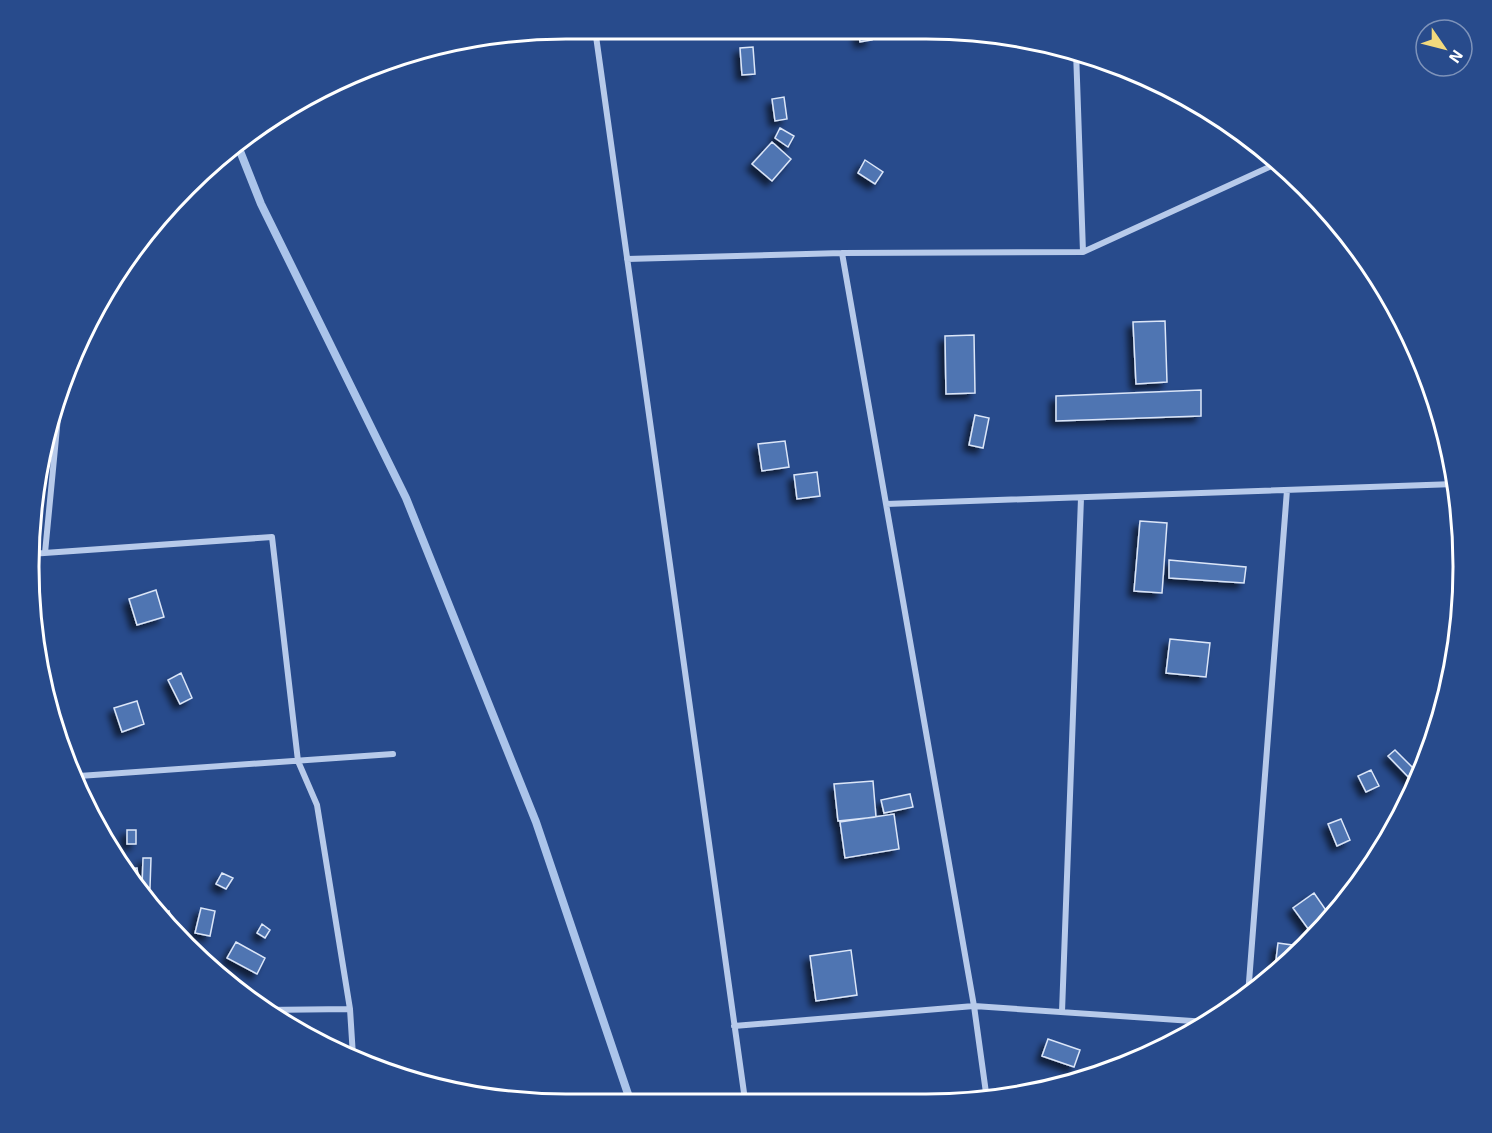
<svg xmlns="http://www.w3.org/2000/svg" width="1492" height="1133" viewBox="0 0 1492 1133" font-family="'Exo 2',sans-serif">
  <defs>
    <filter id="shadow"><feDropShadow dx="-5.5" dy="5.5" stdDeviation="3" flood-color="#0009"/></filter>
  </defs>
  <rect width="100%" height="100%" fill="#284b8c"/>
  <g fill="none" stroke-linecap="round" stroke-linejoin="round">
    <path stroke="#abc4ea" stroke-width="8" d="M238 146 261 204 406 498 536 822 630 1100"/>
  </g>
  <path fill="#5074b2" stroke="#dbe6f8" stroke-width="1.5" filter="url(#shadow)" d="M858 29H870L872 40 860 42Z
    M753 47 755 74 742 75 740 48Z
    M784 97 787 119 775 121 772 99Z
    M780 128 794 136 788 147 775 138Z
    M772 142 791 159 772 181 752 164Z
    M865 160 883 172 875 184 858 173Z
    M1165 321 1167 382 1136 384 1133 322Z
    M974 335 975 393 946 394 945 336Z
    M1201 390V416L1056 421V396Z
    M975 415 989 418 983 448 969 445Z
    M785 441 789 467 762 471 758 444Z
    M817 472 820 496 797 499 794 475Z
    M1140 521 1167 523 1162 593 1134 591Z
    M1169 560 1246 567 1244 583 1169 578Z
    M156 590 164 617 137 625 129 599Z
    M1170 639 1210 643 1206 677 1166 673Z
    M181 673 192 698 180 704 168 680Z
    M137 701 144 724 122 732 114 708Z
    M1395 750 1421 776 1416 785 1388 756Z
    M1371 770 1379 786 1366 792 1358 776Z
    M873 781 876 817 838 821 834 784Z
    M910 794 913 807 884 813 881 800Z
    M894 814 899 849 845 858 840 822Z
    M1341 819 1350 840 1337 846 1328 824Z
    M127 830H136V844H127Z
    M143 858H151L150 888H142Z
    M137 868 139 884 135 885 122 869Z
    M222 873 233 878 226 889 216 884Z
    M1314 893 1330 916 1309 930 1293 908Z
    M201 908 215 911 210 936 195 933Z
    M169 911 175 929 172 930 159 914Z
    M262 924 270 930 265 938 257 933Z
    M236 942 265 958 257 974 227 958Z
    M1278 943 1292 945 1291 960 1289 961 1276 960Z
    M851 950 857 995 816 1001 810 956Z
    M1048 1039 1080 1050 1074 1067 1042 1056Z"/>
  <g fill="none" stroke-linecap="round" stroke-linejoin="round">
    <path stroke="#b7caea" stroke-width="6" d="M595 29 745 1100
      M1076 51 1083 252
      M842 253 974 1006 987 1100
      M627 259 842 253 1083 252 1276 164
      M886 504 1455 484
      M45 553 58 417 57 404
      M30 554 272 537 298 761 317 805 350 1009 353 1056
      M79 776 393 754
      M1248 995 1287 490
      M264 1010 350 1009
      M1062 1012 1081 498
      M734 1026 974 1006 1207 1022"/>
  </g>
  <path d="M0 0H1492V1133H0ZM566 39H926A527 527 0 0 1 1453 566V567A527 527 0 0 1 926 1094H566A527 527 0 0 1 39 567V566A527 527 0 0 1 566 39Z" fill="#284b8c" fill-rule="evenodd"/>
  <path fill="none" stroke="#fff" stroke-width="3" d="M566 39H926A527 527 0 0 1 1453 566V567A527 527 0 0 1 926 1094H566A527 527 0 0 1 39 567V566A527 527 0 0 1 566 39Z"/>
  <g transform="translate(1444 48) rotate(125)"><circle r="28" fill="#284b8c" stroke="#7e93ba" stroke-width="1.5"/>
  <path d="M0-4.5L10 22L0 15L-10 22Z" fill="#f2d97d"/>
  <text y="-9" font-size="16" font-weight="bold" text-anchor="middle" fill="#ffffff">N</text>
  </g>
</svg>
